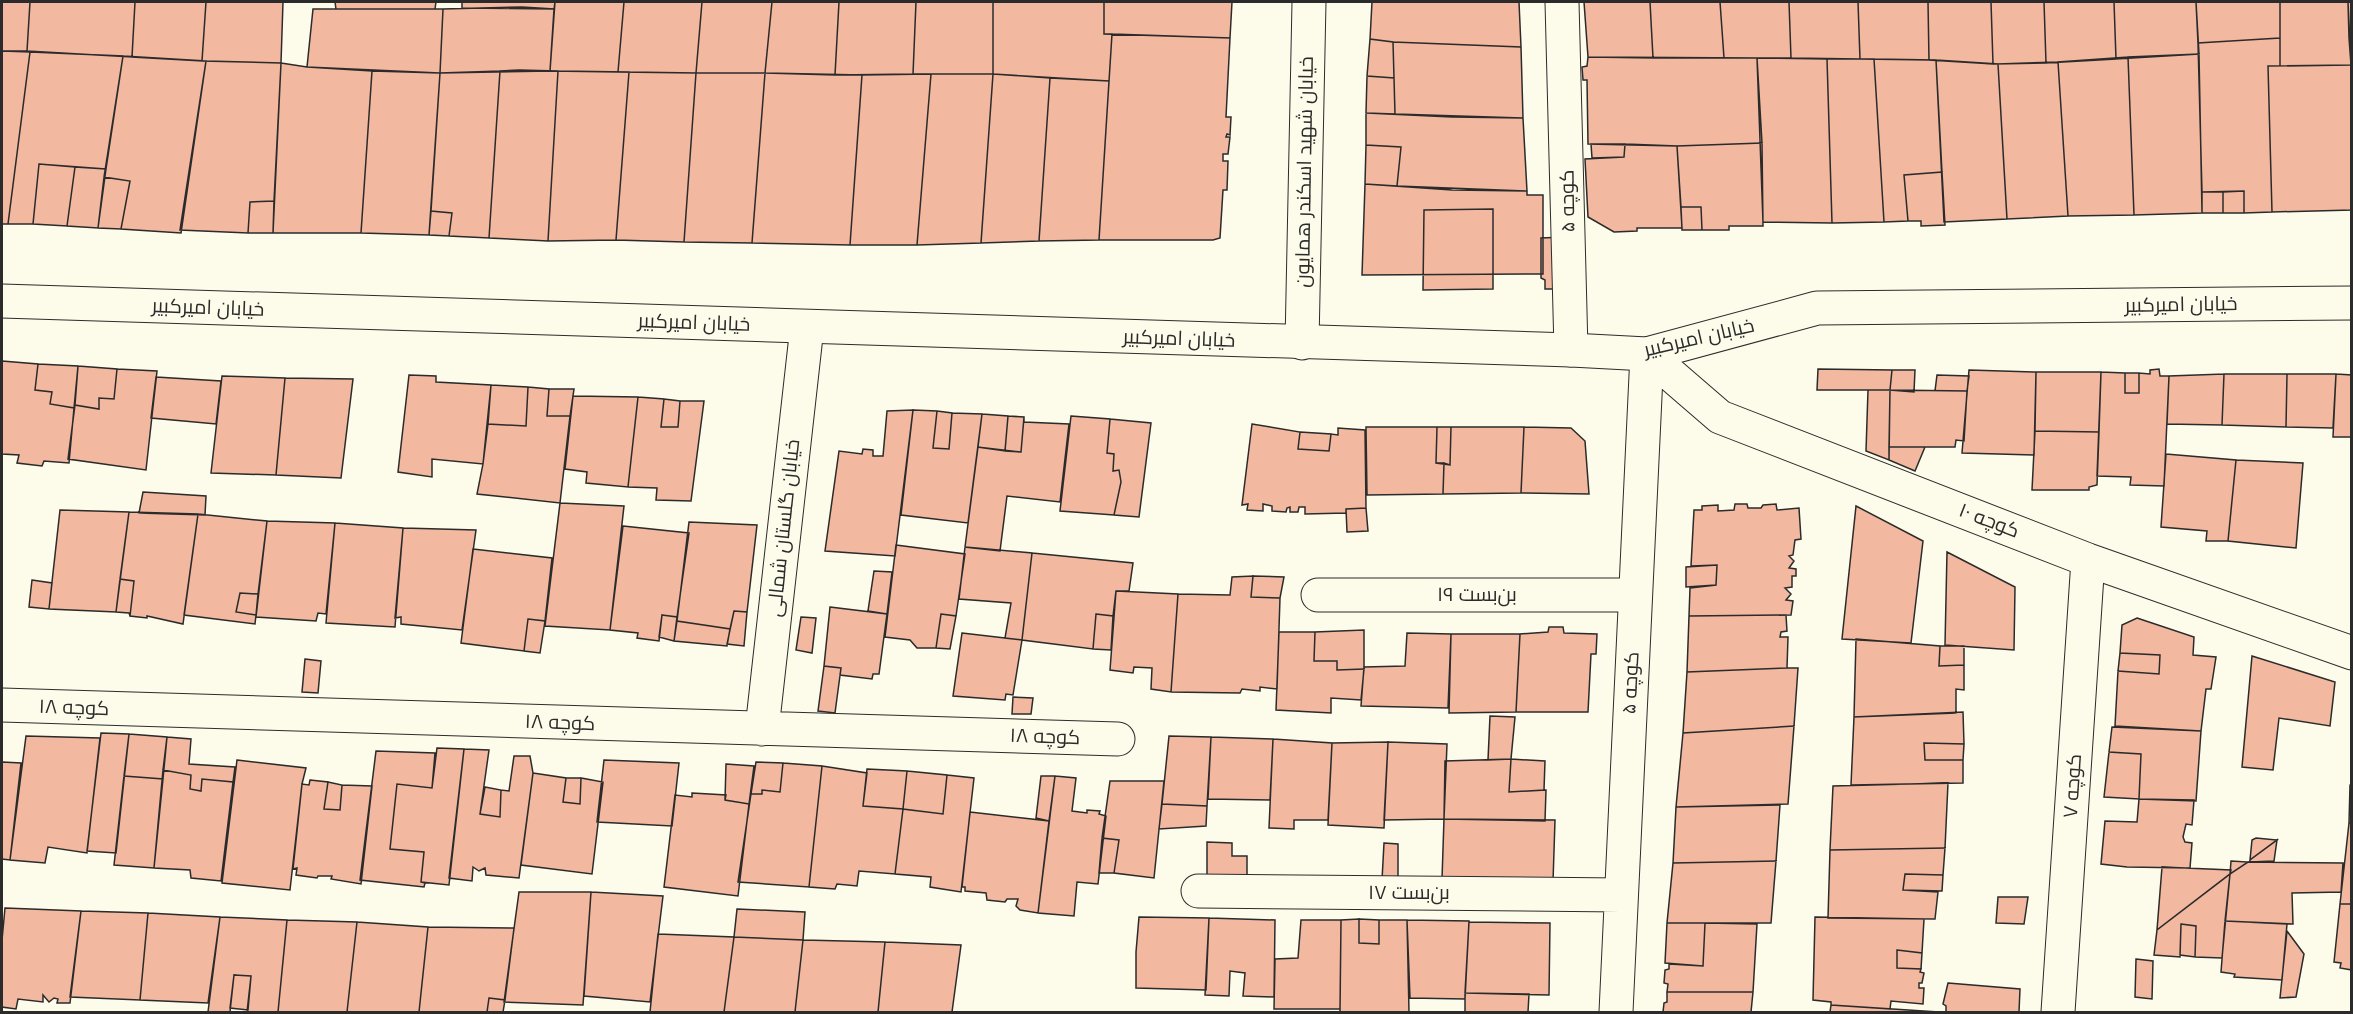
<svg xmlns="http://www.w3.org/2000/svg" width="2353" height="1014" viewBox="0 0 2353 1014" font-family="Spectral,Cairo,serif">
  <rect width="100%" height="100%" fill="#fdfbea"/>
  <path fill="#f2b8a0" stroke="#2b2b2b" stroke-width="1.5" d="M2 2H30L27 51H2Z
    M30 2H135L132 57 27 51Z
    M135 2H206L202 61 132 57Z
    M206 2H283L281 63 202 61Z
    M335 2H436L435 9H336Z
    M462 2H555L554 9 462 8Z
    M555 2H624L618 72 550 71Z
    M624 2H702L696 73 618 72Z
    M702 2H772L765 73H696Z
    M772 2H839L835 75 765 73Z
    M839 2H916L913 74 835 75Z
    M916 2H993V74H913Z
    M993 2H1104V34H1112L1109 81 993 74Z
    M1104 2H1232L1230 38 1104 34Z
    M1372 2H1519L1521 47 1393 42 1370 39Z
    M1584 2H1650L1653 58 1588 57Z
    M1650 2H1720L1724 58H1653Z
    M1720 2H1789L1791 58H1724Z
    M1789 2H1858L1860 59 1791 58Z
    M1858 2H1928L1929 60 1860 59Z
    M1928 2H1991L1993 64 1929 60Z
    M1991 2H2044L2046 63 1993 64Z
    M2044 2H2114L2116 59 2046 63Z
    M2114 2H2196L2199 54 2116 59Z
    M2196 2H2280V38L2198 43Z
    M2280 2H2348L2351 65 2280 66Z
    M2348 2H2352L2351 65 2349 38Z
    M522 7 554 9 550 71 440 73 443 9Z
    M313 9H443L440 73 307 67Z
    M1112 34 1230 38 1226 117H1231L1230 135 1227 134 1226 137H1230L1228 154H1223V161H1228L1227 190H1223L1220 238 1213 240H1099Z
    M2280 38V66H2268L2272 212 2244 213V191L2202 192 2198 43Z
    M1370 39 1393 42 1394 78 1367 76Z
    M1393 42 1521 47 1523 118 1395 114Z
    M2 51 30 52 8 224H2Z
    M30 52 123 56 106 169 39 164 33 224H8Z
    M2199 54 2202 213 2134 215 2128 57Z
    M123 56 206 61 181 233 121 229 130 181 104 177Z
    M1588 57 1757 58 1762 143 1677 146 1588 144 1587 80H1583L1582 67 1587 66Z
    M2128 57 2134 215 2068 216 2058 62Z
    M1757 58 1827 59 1832 223 1763 222Z
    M1827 59H1874L1884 222 1832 223Z
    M1874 59 1936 60 1942 172 1904 175 1908 221 1884 222Z
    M1936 60 1998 64 2007 219 1944 222Z
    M206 61 281 63 274 201 250 202 248 233 180 230Z
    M2058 62 2068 216 2007 219 1998 64Z
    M281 63 307 67 372 71 361 233H273Z
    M2351 65 2352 210 2272 212 2268 66Z
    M519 70 558 71 548 241 489 238 500 71Z
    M372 71 440 73 429 235 361 233Z
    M500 71 489 238 449 236 452 213 431 211 440 73Z
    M558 71 629 72 616 240 548 241Z
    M629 72 696 73 684 242 616 240Z
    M696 73H765L752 243 684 242Z
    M765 73 862 75 850 245 752 243Z
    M931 74H993L981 243 917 245Z
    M931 74 917 245H850L862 75Z
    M993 74 1050 78 1039 241 981 243Z
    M1367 76 1394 78 1395 114 1366 113Z
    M1050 78 1109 81 1099 240 1039 241Z
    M1366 113 1452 117 1523 118 1527 191 1397 186 1401 147 1366 145Z
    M1762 143 1763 226H1729V230H1702L1701 207H1681L1677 146Z
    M1591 144H1625L1624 157 1592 158Z
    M1625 144 1677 146 1682 228H1637V231L1614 232 1588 217 1585 159 1624 157Z
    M1366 145 1401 147 1397 186 1365 184Z
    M39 164 75 167 67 226 33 224Z
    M75 167 106 169 98 228 67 226Z
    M1942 172 1945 225 1921 226V221H1908L1904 175Z
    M104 177 130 181 121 229 98 228Z
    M1365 184 1452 190 1527 191V195H1543V274L1362 275Z
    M2244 191V213H2223V192Z
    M2202 192H2223V213H2202Z
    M274 201 273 233H248L250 202Z
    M1681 207H1701L1702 230H1682Z
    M1493 209V289L1423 290 1424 210Z
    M431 211 452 213 449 236 429 235Z
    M1565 237V289H1545V280L1541 278V238Z
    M2 361 38 364 35 390 52 392 50 404 74 408 69 463 44 461 42 466 17 463 19 455 2 454Z
    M38 364 78 366 74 408 50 404 52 392 35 390Z
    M78 366 117 369 114 399 99 398V409L75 405Z
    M117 369 157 371 146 470 68 459 75 405 99 409V398L114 399Z
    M1818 369 1892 370 1890 390H1817Z
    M2159 369 2160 376H2169L2164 486 2130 485 2131 477 2097 476 2101 372 2125 373V393H2139V373L2150 374V370Z
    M1892 370H1915L1914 392 1890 390Z
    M1969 370 2036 372 2034 455 1962 453Z
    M2036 372H2101L2099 432 2035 431Z
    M2125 373H2139V393H2125Z
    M2224 374H2287L2286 427 2222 425Z
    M2224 374 2222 425 2167 424 2169 376Z
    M2287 374H2336L2333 428 2286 427Z
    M2336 374 2352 375V437H2333Z
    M409 375 436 376V382L491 385 483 464 432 459V477L398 472Z
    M1937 375 1969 376 1967 391H1935Z
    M222 376 285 378 276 475 211 473Z
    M156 377 221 381 216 424 151 418Z
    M285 378 353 379 341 478 276 475Z
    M491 385 528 387 526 426 488 424Z
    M528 387 549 389 547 416H570L560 503 477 494 483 464 488 424 526 426Z
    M549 389H574L570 416H547Z
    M1868 390H1890L1889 460 1866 451Z
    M1890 390 1967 391 1964 441 1956 440 1955 447H1889Z
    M573 396 638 397 628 487 586 483 587 472 565 469Z
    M638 397 664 399 661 427H678L680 401H704L691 501 656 500 657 488 628 487Z
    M664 399 680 401 678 427H661Z
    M913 410 937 411 933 448 949 449 952 413 982 414 968 523 901 515Z
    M913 410 895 556 825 551 839 451 862 454 863 449 873 450V456H883L887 411Z
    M937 411 952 413 949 449 933 448Z
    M982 414 1008 416 1005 451 978 447Z
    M1008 416 1024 417 1021 452 1005 451Z
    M1071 416 1110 419 1107 453 1114 454 1113 471 1119 470 1121 482 1114 515 1060 511Z
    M1024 417V422L1069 424 1060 502 1007 496 1000 551 965 547 978 447 1021 452Z
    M1110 419 1151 423 1139 517 1114 515 1121 482 1119 470 1113 471 1114 454 1107 453Z
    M1252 424 1300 432 1298 449 1329 451 1331 434 1338 435V428L1365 430 1366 508 1346 509V513L1305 514V507H1299L1298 512H1290V507L1287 508 1286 512 1272 511V506L1263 504V511L1247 510 1248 504 1242 505Z
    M1366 427H1437L1436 463H1444L1443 494 1367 495Z
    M1437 427H1451L1450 465 1436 463Z
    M1451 427H1524L1521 493 1443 494 1444 463 1450 465Z
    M1524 427 1571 428 1585 441 1589 494 1521 493Z
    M2035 431 2099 432 2097 485 2089 487V490H2032Z
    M1300 432 1331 434 1329 451 1298 449Z
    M1889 447H1925L1915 471 1889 460Z
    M2166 454 2236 460 2228 541H2206L2207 531 2161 527Z
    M2236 460 2303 463 2296 548 2228 541Z
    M143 492 206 496 205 515 139 513Z
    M560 503 624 506 610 630 545 626Z
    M1735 504H1747L1748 508H1761L1763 505 1776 504 1777 510 1799 508 1801 539 1795 540 1793 555 1789 556 1794 561 1789 568 1796 569V576H1792V587L1785 588 1791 594 1786 600 1793 601 1791 615 1689 616 1690 588 1716 585 1717 565 1691 566 1694 510H1702V506L1718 505V511L1734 510Z
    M1856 506 1923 541 1911 643 1842 639Z
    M1366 508 1368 531 1347 532 1346 509Z
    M60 510 129 512 116 612 49 609Z
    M129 512 198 514 183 624 147 616V618L130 616 134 581 120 579Z
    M198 514 267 521 258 594 240 593 236 612 256 615 255 624 184 615Z
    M267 521 335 523 326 614 318 613 316 621 256 617Z
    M689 522 757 525 747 612 734 611 730 629 677 621Z
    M335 523 403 528 395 627 326 623Z
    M623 526 689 533 677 617 662 615 659 641 637 638 638 633 610 630Z
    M403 528 476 530 462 630 401 624V617L395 618Z
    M896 545 965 554 956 616 941 614 936 648H917L910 640 885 637Z
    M965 547 1032 553 1022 640 1005 638 1011 603 959 599Z
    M473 549 552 558 545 621 528 619 524 651 461 643Z
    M1947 552 2015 587 2014 650 1945 645Z
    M1032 553 1133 563 1129 591H1116L1113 616 1096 614 1093 649 1022 640Z
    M1717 565 1716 585 1686 587V567Z
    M874 571 892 572 887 614 868 611Z
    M1253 576 1251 597 1280 598 1277 689 1260 687V691L1242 689 1240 693 1171 692 1178 594 1230 595 1232 577Z
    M1253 576 1284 577 1280 598 1251 597Z
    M120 579 134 581 130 616 129 613 116 612Z
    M32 580 52 583 49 609 29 607Z
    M1116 591 1178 594 1171 692 1151 689 1152 668 1134 667 1133 673 1110 670Z
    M240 593 258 594 256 615 236 612Z
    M830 607 887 614 879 674H873L872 679 840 675 841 668 824 666Z
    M734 611 747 612 744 646 727 644Z
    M941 614 956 616 950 649 936 648Z
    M1096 614 1113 616 1111 650 1093 649Z
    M662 615 677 617 674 641 659 637Z
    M1786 615 1787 631 1781 632 1780 637H1788L1787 668 1687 672 1689 616Z
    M801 617 816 618 812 653 796 650Z
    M2137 618 2194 637 2193 655 2216 657 2211 689H2206L2201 731 2115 726 2118 671 2159 674 2160 655 2120 653 2122 625Z
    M528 619 545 621 540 653 524 651Z
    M677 621 730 629 727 646 674 641Z
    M1549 627H1563L1564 633 1597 634 1596 654H1591L1588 712H1516L1520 634 1548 632Z
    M1364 630V669L1337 670V661H1314L1315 632Z
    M1279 632H1315L1314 661H1337V670L1364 669 1361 700 1331 698V713L1276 710Z
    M962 633 1022 640 1013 695 1006 694 1005 700 953 696Z
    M1407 633 1451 634 1448 708 1361 706 1364 667 1405 666Z
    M1451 634H1520L1516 712 1449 713Z
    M1856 639 1940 646 1939 666 1964 665V690L1956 689V713L1854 717Z
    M1940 646H1964V665L1939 666Z
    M2120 653 2160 655 2159 674 2118 671Z
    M2252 656 2335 682 2330 726 2279 718 2273 770 2242 767Z
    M305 659 321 661 318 693 302 692Z
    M824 666 841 668 835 713 818 711Z
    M1787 668H1798L1794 726 1683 733 1687 672Z
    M1013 697 1033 698 1031 714H1012Z
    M1963 712 1964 744 1924 743 1925 760H1963V783L1851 785 1854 717Z
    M1490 716 1515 717 1511 759 1488 760Z
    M1794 726 1788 804 1676 807 1683 733Z
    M2112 727 2201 731 2196 801 2139 799 2141 754 2109 752Z
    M101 733 129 734 116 853 87 851Z
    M129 734 167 737 163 779 124 776Z
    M26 736 100 738 87 853 48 847 45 863 10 860Z
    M1169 736 1211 737 1207 806 1162 804Z
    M167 737 191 739 189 764 235 767 233 782 202 779 201 791 190 789 191 775 163 770Z
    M1211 737 1273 739 1270 800 1208 799Z
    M1273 739 1332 743 1328 820H1294V829L1269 828Z
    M1388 742 1447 744 1444 819 1384 820Z
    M1388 742 1384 828 1328 825 1332 743Z
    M1924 743 1964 744 1963 760H1925Z
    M437 748 464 749 449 885 421 882 424 852 390 849 397 784 432 788Z
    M464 749 489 750 480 814 500 817 501 790 509 791 514 756H530L533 773 519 878 486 875 485 868 479 871 473 867 472 881 449 878Z
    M376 751 435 753 432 788 397 784 390 849 424 852 421 882 425 883 424 887 360 880Z
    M2109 752 2141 754 2139 799 2104 797Z
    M1511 759 1509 792 1546 790 1545 821 1444 819 1445 761Z
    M1511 759 1545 761 1544 790 1509 792Z
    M237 760 306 768 302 784 290 890 222 883Z
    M604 760 679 763 672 826 597 822Z
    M2 762 21 763 10 860 2 859Z
    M756 762 783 763 780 792 762 790V794H751Z
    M783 763 822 766 809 887 738 882 751 794H762V790L780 792Z
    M726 764 754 766 749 804 725 800Z
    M822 766 867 773 863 806 903 809 895 874 859 871 857 886 837 884 835 889 809 887Z
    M867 769 907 771 903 809 863 806Z
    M163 770 191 775 190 789 201 791 202 779 233 782 221 881 191 878 190 870 154 868Z
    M907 771 947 775 943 814 903 809Z
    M533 773 566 778 563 802 580 804 581 778 603 782 592 874 521 865Z
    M947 775 974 778 961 892 930 887 931 877 895 874 903 809 943 814Z
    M124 776 163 779 154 868 114 865Z
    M1041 776H1055L1049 821 1036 818Z
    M1055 776 1076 778 1072 811 1087 813V810L1100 811 1099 814 1106 816 1098 884 1077 882 1074 916 1038 913Z
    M566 778H581L580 804 563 802Z
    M310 780 328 782 324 809 340 810 342 785 372 786 361 884 331 879 332 876H318L317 878 296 875 297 868 293 869 302 784 309 785Z
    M1110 781H1164L1154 878 1114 873 1119 840 1102 838Z
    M328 782 342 785 340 810 324 809Z
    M1948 783 1945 848 1830 850 1833 786Z
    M2352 783V823H2349L2350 785Z
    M485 787 501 790 500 817 480 814Z
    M692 793 726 795 725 800 749 804 738 896 664 887 675 795 692 797Z
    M2139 799 2194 800 2192 825 2186 824 2183 837 2185 842 2192 843 2190 868 2127 867 2101 864 2105 821 2137 822Z
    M1162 804 1207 806 1206 826 1159 829Z
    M1780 805 1776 861 1673 863 1676 807Z
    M970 812 1049 821 1038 913 1020 910 1016 906 1018 899H1007L1005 902 987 900 986 893 965 891V887H962Z
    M1444 819 1555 820 1553 882 1442 879Z
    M2349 823H2352V904H2340Z
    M1102 838 1119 840 1114 873H1099Z
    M2256 838 2277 840 2250 860 2252 840Z
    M2277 840 2274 861 2250 862V860Z
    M1207 842 1232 843V856H1247V877L1207 875Z
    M1384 843 1398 844V880H1382Z
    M1945 848 1943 875 1905 874 1903 890 1938 892 1935 919 1828 918 1830 850Z
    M1776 861 1771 923H1667L1673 863Z
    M2231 861 2248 862 2230 874Z
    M2248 862 2343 863 2341 892 2292 893 2293 924 2225 921 2230 874Z
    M2162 867 2231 870 2230 874 2157 930Z
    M1905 874 1943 875 1942 891 1903 890Z
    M2230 874 2222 958 2195 957 2196 926 2181 924 2180 957 2154 955 2157 930Z
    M519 892H591L583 1005 504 1002Z
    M591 892 663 896 650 1002 584 996Z
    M1998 897H2028L2024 924 1996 923Z
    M2340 904H2352V970L2340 968 2341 963 2334 962Z
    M5 908 81 911 70 1003H57L58 999 54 998 49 1002 43 995V1002L18 999 16 1009 2 1007V940Z
    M737 909 805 912 803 940 734 937Z
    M81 911 148 913 140 1000 70 997Z
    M148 913 220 917 208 1003 140 1000Z
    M220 917 287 920 278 1012H247L251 976 234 975 230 1012H208Z
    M1139 917 1209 918 1206 990 1136 988V952Z
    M1815 917 1924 919 1922 953 1897 950V968L1921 969 1920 972 1924 973 1922 983H1919V988H1924L1923 1004 1891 1001 1890 1009 1831 1005V1002L1813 1000Z
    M1209 918 1275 920 1274 997 1243 996 1245 973 1230 971 1229 996 1205 995Z
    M1359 919V943L1379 944V920H1407L1409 1012H1340L1341 920Z
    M1359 919 1379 920V944L1359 943Z
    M287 920 357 922 347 1012H278Z
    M1301 920H1341L1340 1009H1274L1275 959 1298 958Z
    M1407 920 1469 921 1465 999 1410 998Z
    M2225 921 2287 924 2282 980 2234 977 2235 974 2221 972Z
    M357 922 428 927 419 1012H347Z
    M1469 922 1550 923 1549 995 1465 993Z
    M1667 923H1705L1703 966 1665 963Z
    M1705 923 1757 924 1753 992H1667L1668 984 1664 983 1665 970 1669 969V964L1703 966Z
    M2181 924 2196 926 2195 957 2180 955Z
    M428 927 514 928 505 1000 489 998 487 1012H419Z
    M2287 931 2304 954 2296 997 2280 998Z
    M658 934 734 937 724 1012H650Z
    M734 937 803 940 795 1012H724Z
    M803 940 885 942 878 1012H795Z
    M885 942 961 945 952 1012H878Z
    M1897 950 1922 953 1921 969 1897 968Z
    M2136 959 2153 961 2152 999 2135 997Z
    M234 975 251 976 248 1010 230 1008Z
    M1948 983 2020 989 2019 1012H1946V1006L1943 1004Z
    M1667 992H1753L1751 1012H1663L1664 1003 1667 1002Z
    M1465 993 1529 994 1528 1012H1465Z
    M489 998 505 1000 503 1012H487Z
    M1831 1005 1939 1012H1830Z"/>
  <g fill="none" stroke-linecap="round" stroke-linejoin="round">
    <defs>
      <path id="minor" d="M1562 2 1571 350
        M1302 343 1309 2
        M1647 354 1720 417 2088 560 2352 653
        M1318 595H1635
        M2 705 1118 739
        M762 729 807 327
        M1198 891 1621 895
        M1616 1012 1647 354
        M2058 1012 2088 560"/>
      <path id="tertiary" d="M2 301 1571 350 1647 354 1817 308 2352 303"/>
    </defs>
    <use href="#minor" stroke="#2b2b2b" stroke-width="35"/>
    <use href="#tertiary" stroke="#2b2b2b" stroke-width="35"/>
    <use href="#minor" stroke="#fdfbea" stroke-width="33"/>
    <use href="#tertiary" stroke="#fdfbea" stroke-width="33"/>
  </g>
  <g text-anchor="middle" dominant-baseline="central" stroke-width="4.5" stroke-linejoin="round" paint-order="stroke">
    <g font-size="20" fill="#2b2b2b" stroke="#fdfbea">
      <text transform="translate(1305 172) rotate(-89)">خیابان شهید اسکندر همایون</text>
      <text transform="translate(1568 201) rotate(-91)">کوچه ۵</text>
      <text transform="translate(2181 305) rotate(-1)">خیابان امیرکبیر</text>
      <text transform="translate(208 308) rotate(2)">خیابان امیرکبیر</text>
      <text transform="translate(694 323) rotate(2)">خیابان امیرکبیر</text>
      <text transform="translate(1699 338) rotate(-13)">خیابان امیرکبیر</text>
      <text transform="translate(1179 339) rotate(2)">خیابان امیرکبیر</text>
      <text transform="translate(1989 521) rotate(21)">کوچه ۱۰</text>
      <text transform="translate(784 528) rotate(-84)">خیابان گلستان شمالی</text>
      <text x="1477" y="595">بن‌بست ۱۹</text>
      <text transform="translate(1631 683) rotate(-87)">کوچه ۵</text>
      <text transform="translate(74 708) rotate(2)">کوچه ۱۸</text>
      <text transform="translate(560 723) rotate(2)">کوچه ۱۸</text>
      <text transform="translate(1045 737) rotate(2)">کوچه ۱۸</text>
      <text transform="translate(2073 786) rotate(-86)">کوچه ۷</text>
      <text x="1409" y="893">بن‌بست ۱۷</text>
    </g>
  </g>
  <rect width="2353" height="1014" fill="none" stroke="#2b2b2b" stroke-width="6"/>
</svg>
